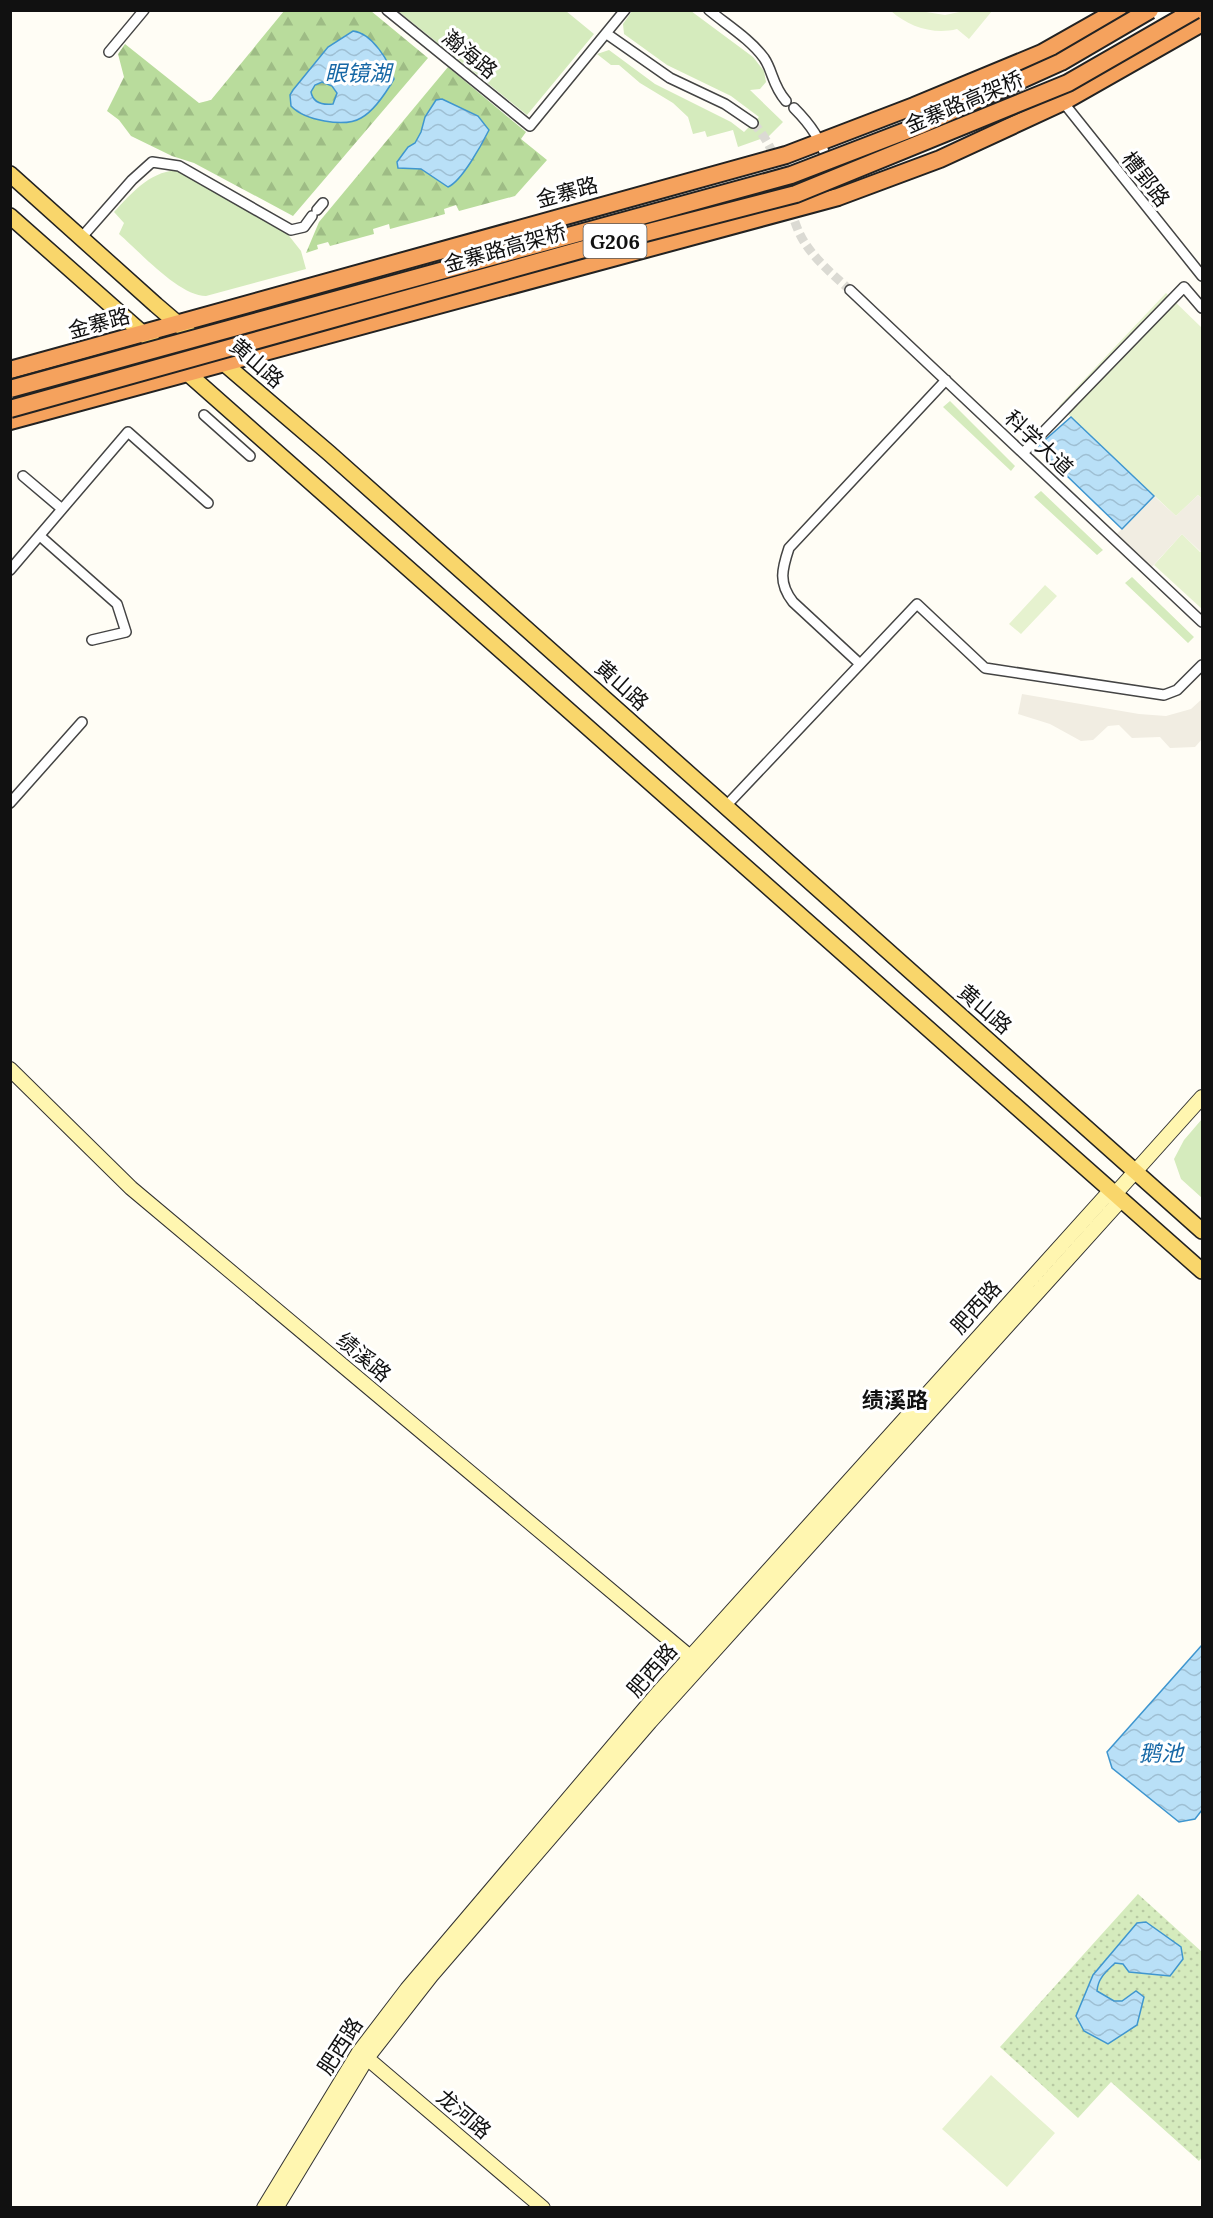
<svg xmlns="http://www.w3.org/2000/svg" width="1213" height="2218" viewBox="0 0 1213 2218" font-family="Lora,'Noto Sans SC',serif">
  <defs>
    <pattern id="forest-firs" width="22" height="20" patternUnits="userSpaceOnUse" patternTransform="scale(1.5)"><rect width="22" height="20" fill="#b9dc9c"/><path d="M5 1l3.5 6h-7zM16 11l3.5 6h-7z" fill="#9ebc85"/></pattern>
    <pattern id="park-dots" width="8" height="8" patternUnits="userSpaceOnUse" patternTransform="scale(1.5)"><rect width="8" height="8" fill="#d5ebbd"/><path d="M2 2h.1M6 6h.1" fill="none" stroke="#b6c8a1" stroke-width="1.8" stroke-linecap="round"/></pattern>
    <pattern id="water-waves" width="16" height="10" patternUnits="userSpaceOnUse" patternTransform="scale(1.5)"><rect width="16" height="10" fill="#b9e0f7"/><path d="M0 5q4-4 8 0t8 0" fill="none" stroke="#9ebfd3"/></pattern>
  </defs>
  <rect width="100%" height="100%" fill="#fffdf5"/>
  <path fill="#d5ebbd" d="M398 11H566L594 34 527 115Z
    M632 11H691L753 57 764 71 766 82 760 89 750 90 783 122 769 136 738 147 733 130 707 137 705 131 693 134 688 117 673 103 640 83 619 65H611L597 54 609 50 655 84 731 122 744 132 759 117 731 96 667 65 624 34 623 24Z
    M176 170 286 232 301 251 306 269 206 296C179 296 140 252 119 234L124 223 114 212C132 193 148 173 176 170Z
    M950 401 1015 466 1011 471 943 407Z
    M1041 491 1103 550 1097 555 1034 497Z
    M1132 577 1194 637 1188 643 1125 583Z
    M1202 1119V1198L1181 1179 1174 1159 1184 1140Z"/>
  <path fill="url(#forest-firs)" d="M284 11H371L428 58 293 216 194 163 172 156 131 136 119 120 107 111 124 77 118 54 125 44 199 103 211 100Z
    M448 67 526 132 521 139 547 160 515 196 459 211 456 205 444 209 445 214 390 229 389 224 373 229 374 234 330 246 328 242 317 245 318 249 306 253 319 222Z"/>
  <path fill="url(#park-dots)" d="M1138 1894 1202 1952V2157L1199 2161 1111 2082 1078 2118 1000 2047Z"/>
  <path fill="#e6f2cf" d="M891 11H920L945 15 964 11H992L969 39 957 29C934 35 909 27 891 11Z
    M1166 293 1202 328V499L1198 495 1176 516 1059 406Z
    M1182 534 1200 552 1202 550V609L1154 565Z
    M1045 585 1057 596 1021 634 1009 624Z
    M991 2075 1055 2133 1007 2187 942 2129Z"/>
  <path fill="#f1ede2" d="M1198 495 1202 499 1201 552 1182 534 1148 571 1113 538 1154 496 1176 516Z
    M1022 694 1139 714 1166 716 1191 709 1202 699V739L1195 747 1170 748 1160 737 1132 738 1119 725 1108 726 1093 740 1081 741 1050 724 1018 714Z"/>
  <path fill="url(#water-waves)" stroke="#3f96cf" stroke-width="1.5" fill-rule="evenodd" d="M353 31C372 33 390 62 394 79 387 91 374 111 361 118 344 128 304 120 291 106L290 95 293 90 328 47ZM322 82 332 86 337 93 333 104C323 105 313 103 311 92L315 85Z
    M442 99 478 116 489 130C482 144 462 181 448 187L421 169 398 168 397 162 408 147 415 143 421 132 425 117 436 100Z
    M1071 417 1154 496 1122 529 1037 447Z
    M1202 1645V1810L1195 1819 1179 1822 1112 1768 1107 1752Z
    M1146 1922 1181 1947 1183 1959 1170 1976 1129 1972 1123 1964 1115 1963C1106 1972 1098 1978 1097 1991L1114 2001H1122L1136 1991 1144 1997 1137 2025 1108 2044 1084 2031 1076 2016 1093 1975 1137 1923Z"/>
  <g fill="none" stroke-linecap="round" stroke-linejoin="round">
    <path stroke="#dbdad3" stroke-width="9" stroke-dasharray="9 4.5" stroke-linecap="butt" d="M753 123C781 152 783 194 798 230 808 254 831 273 850 290"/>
    <defs>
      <path id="street" d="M387 10 530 126 625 10
        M709 10C727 25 750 39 764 58 773 71 772 85 786 101
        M607 34 670 78 725 104 753 123
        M109 52 144 10
        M1063 102 1202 276
        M794 108C811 125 821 140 828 163
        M317 210 323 203
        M81 238 132 180 152 162 179 166 291 230 304 227 312 216
        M850 290 1202 622
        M204 415 250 456
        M1023 453 1184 287 1202 308
        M23 476 62 509
        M40 536 117 604 126 632 92 640
        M10 570 128 432 208 503
        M860 664 793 602C778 583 782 569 789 548L946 380
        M10 803 82 722
        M725 807 917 604 985 668 1164 695 1177 690 1202 665"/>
      <path id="secondary" d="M10 1069 131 1188 696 1662
        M1115 1194 1202 1097
        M361 2053 543 2208
        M264 2208 359 2052 407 1989 657 1694 1111 1190
        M276 2208 367 2058 431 1976 650 1722 1121 1200"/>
      <path id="primary" d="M10 174 156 305 329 453 1202 1231
        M10 216 1202 1271"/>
      <path id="highway" d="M10 370 786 155 914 106 1042 53 1118 10
        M10 421 838 197 940 159 1063 102 1202 23"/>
    </defs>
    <use href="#street" stroke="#444" stroke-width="12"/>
    <use href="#secondary" stroke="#333" stroke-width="16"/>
    <use href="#primary" stroke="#222" stroke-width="18"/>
    <use href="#highway" stroke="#222" stroke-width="20"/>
    <use href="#street" stroke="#fff" stroke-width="9"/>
    <use href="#secondary" stroke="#fff6b0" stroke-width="14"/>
    <use href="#primary" stroke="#f9d66b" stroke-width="15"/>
    <use href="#highway" stroke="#f5a25d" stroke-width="16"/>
    <defs>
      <path id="highway-bridge" d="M10 389 791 175 921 125 1061 62 1150 10
        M10 409 595 246 796 194 1068 83 1195 10"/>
    </defs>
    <use href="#highway-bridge" stroke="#222" stroke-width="20" stroke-linecap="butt"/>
    <use href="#highway-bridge" stroke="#f5a25d" stroke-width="16"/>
  </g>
  <g text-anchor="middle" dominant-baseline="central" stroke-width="6" stroke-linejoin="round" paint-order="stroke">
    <rect fill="#fff" stroke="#585858" stroke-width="1.5" x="583.5" y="224" width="63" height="34" rx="4.5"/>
    <g font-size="20" font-weight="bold" fill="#111">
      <text x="615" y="241">G206</text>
    </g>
    <g font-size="21" fill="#111" stroke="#fff">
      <text transform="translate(470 54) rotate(39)">瀚海路</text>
      <text transform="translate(964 102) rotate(-23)">金寨路高架桥</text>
      <text transform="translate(1146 179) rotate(52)">槽郢路</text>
      <text transform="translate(567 192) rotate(-15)">金寨路</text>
      <text transform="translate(505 248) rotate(-16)">金寨路高架桥</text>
      <text transform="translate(99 323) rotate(-15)">金寨路</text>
      <text transform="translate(257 363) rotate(41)">黄山路</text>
      <text transform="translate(1039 443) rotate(43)">科学大道</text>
      <text transform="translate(622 685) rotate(42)">黄山路</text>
      <text transform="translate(985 1009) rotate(41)">黄山路</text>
      <text transform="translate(976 1307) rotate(-48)">肥西路</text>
      <text transform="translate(364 1357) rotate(40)">绩溪路</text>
      <text transform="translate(652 1670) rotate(-49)">肥西路</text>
      <text transform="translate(340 2046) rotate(-57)">肥西路</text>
      <text transform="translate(464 2114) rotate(40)">龙河路</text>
    </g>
    <g font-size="22" font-style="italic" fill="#1768a6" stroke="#fff">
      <text x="358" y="73">眼镜湖</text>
      <text x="1161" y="1753">鹅池</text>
    </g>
    <g font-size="22" font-weight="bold" fill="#111" stroke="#fff">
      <text x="895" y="1400">绩溪路</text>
    </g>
  </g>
  <rect width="1213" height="2218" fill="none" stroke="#111111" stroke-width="24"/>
</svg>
